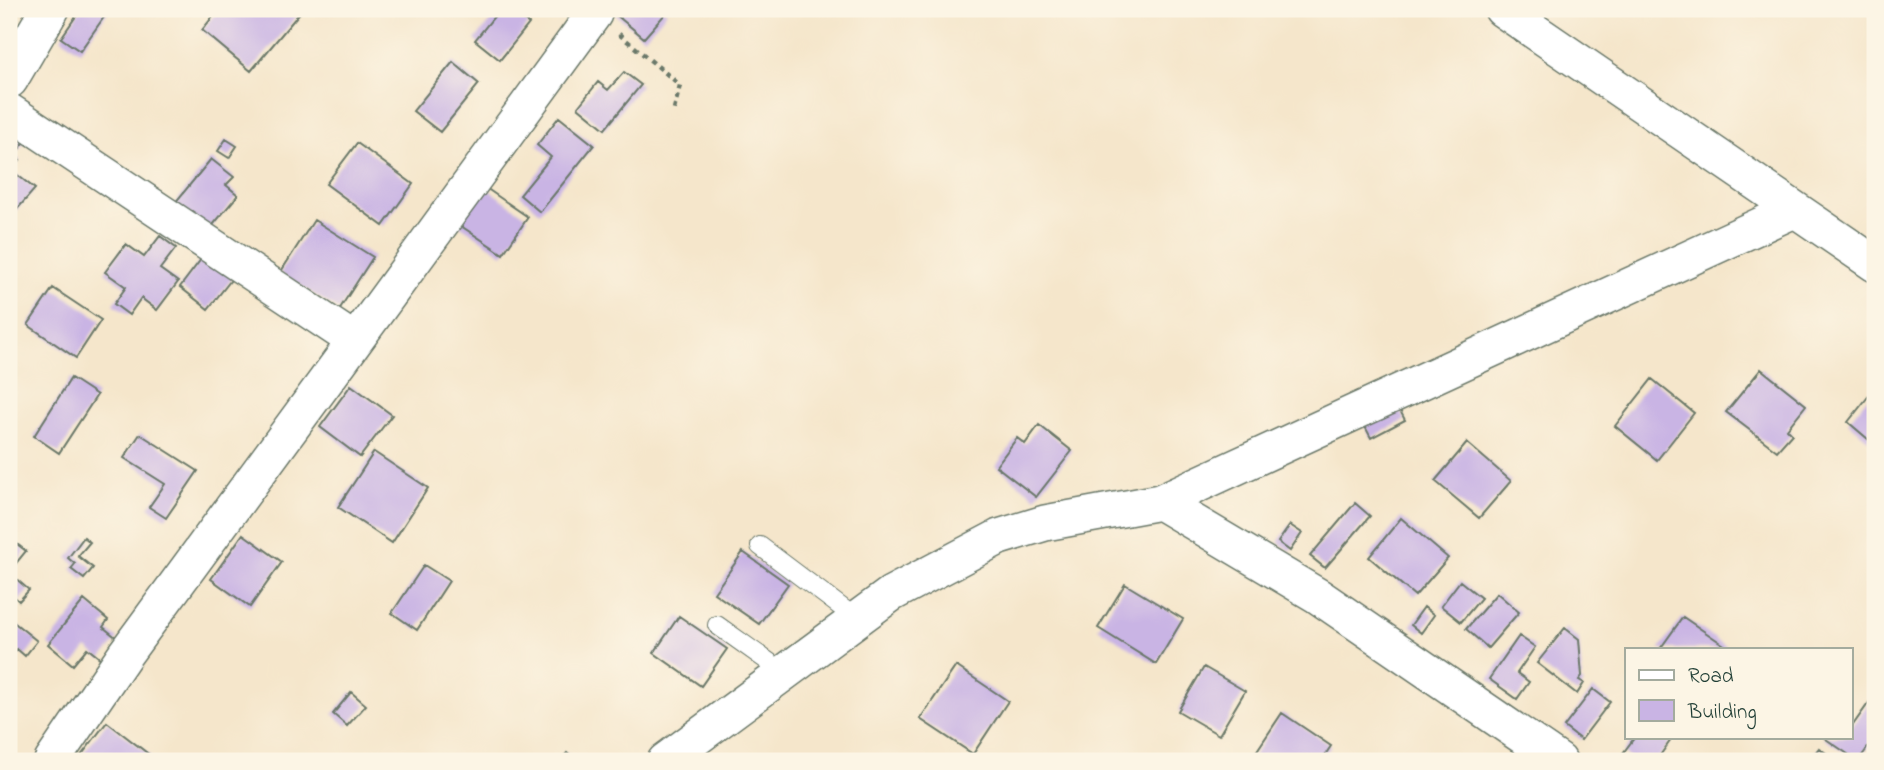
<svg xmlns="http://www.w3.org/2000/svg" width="1884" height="770" viewBox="0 0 1884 770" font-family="'Indie Flower',sans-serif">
  <rect width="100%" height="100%" fill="#fcf5e5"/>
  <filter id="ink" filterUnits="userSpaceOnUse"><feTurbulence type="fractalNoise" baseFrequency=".0143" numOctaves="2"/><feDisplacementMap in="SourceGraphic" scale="14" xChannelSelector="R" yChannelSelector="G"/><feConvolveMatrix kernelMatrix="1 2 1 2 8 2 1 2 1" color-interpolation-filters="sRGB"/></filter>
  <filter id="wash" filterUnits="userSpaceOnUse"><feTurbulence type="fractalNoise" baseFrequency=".00686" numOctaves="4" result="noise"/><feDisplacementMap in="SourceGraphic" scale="28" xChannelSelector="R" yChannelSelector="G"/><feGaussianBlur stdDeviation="1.57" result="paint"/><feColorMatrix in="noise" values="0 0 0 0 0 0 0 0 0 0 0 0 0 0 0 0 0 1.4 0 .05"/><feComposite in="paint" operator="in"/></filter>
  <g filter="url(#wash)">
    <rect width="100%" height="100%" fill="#f5e6cb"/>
    <g id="blocks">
      <path fill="#c9b4e4" d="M81 9 109 10 80 51 61 38Z
        M219 9H300L302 10 251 71 202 30Z
        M500 9H509L529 24 500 60 475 40Z
        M609 9H663L667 12 644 38Z
        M453 62 479 84 440 132 413 111Z
        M624 72 641 85 605 129 578 107 598 82 608 90Z
        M559 117 594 145 540 212 520 195 551 157 537 145Z
        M9 124 28 138 14 155 20 160 11 170 35 189 12 215 9 212Z
        M226 139 237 146 229 158 218 151Z
        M357 143 413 184 383 226 326 184Z
        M211 159 234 177 226 185 238 195 208 231 174 204Z
        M483 186 528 217 503 254 458 224Z
        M314 220 373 257 339 310 280 273Z
        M160 236 176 248 160 269 178 282 157 310 141 298 129 315 114 304 126 287 105 272 126 244 144 257Z
        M205 254 234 276 208 309 180 287Z
        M53 288 101 320 76 358 28 325Z
        M1761 369 1806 405 1787 429 1792 434 1777 451 1726 412Z
        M71 378 97 395 59 453 34 436Z
        M1652 379 1694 413 1657 460 1615 426Z
        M351 385 392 415 360 457 320 427Z
        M1875 388V445L1848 422Z
        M1394 399 1405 420 1371 438 1360 417Z
        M1039 425 1072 451 1036 497 996 466 1017 438 1025 444Z
        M140 434 198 471 166 518 149 507 165 484 124 458Z
        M1467 443 1511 481 1479 518 1435 481Z
        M374 452 428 488 392 543 338 507Z
        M1355 503 1370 516 1325 568 1310 556Z
        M1401 518 1448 558 1415 596 1369 557Z
        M1290 525 1302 533 1290 551 1278 542Z
        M243 534 282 562 250 607 211 579Z
        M84 537 90 542 78 556 93 568 84 579 71 569 75 564 68 558Z
        M9 538 26 551 9 572Z
        M743 552 788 584 759 624 714 593Z
        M424 565 449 581 417 630 392 613Z
        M14 577 29 590 19 601 9 592V584Z
        M1460 581 1481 598 1461 622 1441 606Z
        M1125 584 1183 619 1156 664 1098 628Z
        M1497 593 1519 612 1488 648 1466 629Z
        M84 600 108 620 103 627 118 639 101 659 87 648 73 665 48 644Z
        M1424 607 1434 615 1421 633 1411 625Z
        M679 616 727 649 701 686 654 653Z
        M1683 617 1730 649H1660Z
        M11 620 37 641 25 656 17 649 9 659V622Z
        M1565 628 1579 639 1582 676 1579 680 1584 683 1577 694 1537 663Z
        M1519 636 1535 647 1517 673 1529 682 1517 699 1489 679Z
        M956 666 1008 701 973 754 920 719Z
        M1204 667 1245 691 1219 735 1178 711Z
        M1593 689 1610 702 1581 740 1564 727Z
        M351 692 366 705 347 726 333 714Z
        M1875 694V738L1858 761 1823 737H1851V724L1853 725Z
        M1282 713 1331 746 1321 761H1250Z
        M107 722 151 756 147 761H77Z
        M1635 737H1673L1656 761H1634L1623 753Z
        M1819 748 1837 761H1809Z
        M567 753 576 761H560Z"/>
    </g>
  </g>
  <g filter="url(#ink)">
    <use href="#blocks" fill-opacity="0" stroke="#6a7869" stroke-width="2"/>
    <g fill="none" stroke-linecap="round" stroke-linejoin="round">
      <defs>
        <path id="lane" d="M760 546 857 619
          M717 625 783 672"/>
        <path id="street" d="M1502 9 1875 264
          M9 111 355 341 125 654 52 761
          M355 341 594 14 587 9
          M1160 502 1794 210
          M665 761 891 594 999 537 1045 523 1160 502 1318 596 1559 761"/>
        <path id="secondary" d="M9 79 50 9"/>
      </defs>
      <use href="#lane" stroke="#6a7869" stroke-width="20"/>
      <use href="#street" stroke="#6a7869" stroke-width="38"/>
      <use href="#secondary" stroke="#6a7869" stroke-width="41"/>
      <path stroke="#6a7869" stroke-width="4.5" stroke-dasharray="5 5" stroke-linecap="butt" d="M619 34 680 85 673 114"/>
      <use href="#lane" stroke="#fff" stroke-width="18"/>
      <use href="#street" stroke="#fff" stroke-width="35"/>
      <use href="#secondary" stroke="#fff" stroke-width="38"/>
    </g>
  </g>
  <rect width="1884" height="770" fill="none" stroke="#fcf5e5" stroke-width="35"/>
  <rect x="1625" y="648" width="228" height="91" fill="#fcf5e5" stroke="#a4ab9e" stroke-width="2"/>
  <rect x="1639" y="670" width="35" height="10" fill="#ffffff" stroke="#a4ab9e" stroke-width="2"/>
  <text x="1688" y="682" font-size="21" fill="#1f3d34">Road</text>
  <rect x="1639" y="700" width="35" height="21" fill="#c9b4e4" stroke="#a4ab9e" stroke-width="2"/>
  <text x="1688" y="718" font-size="21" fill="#1f3d34">Building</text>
</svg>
